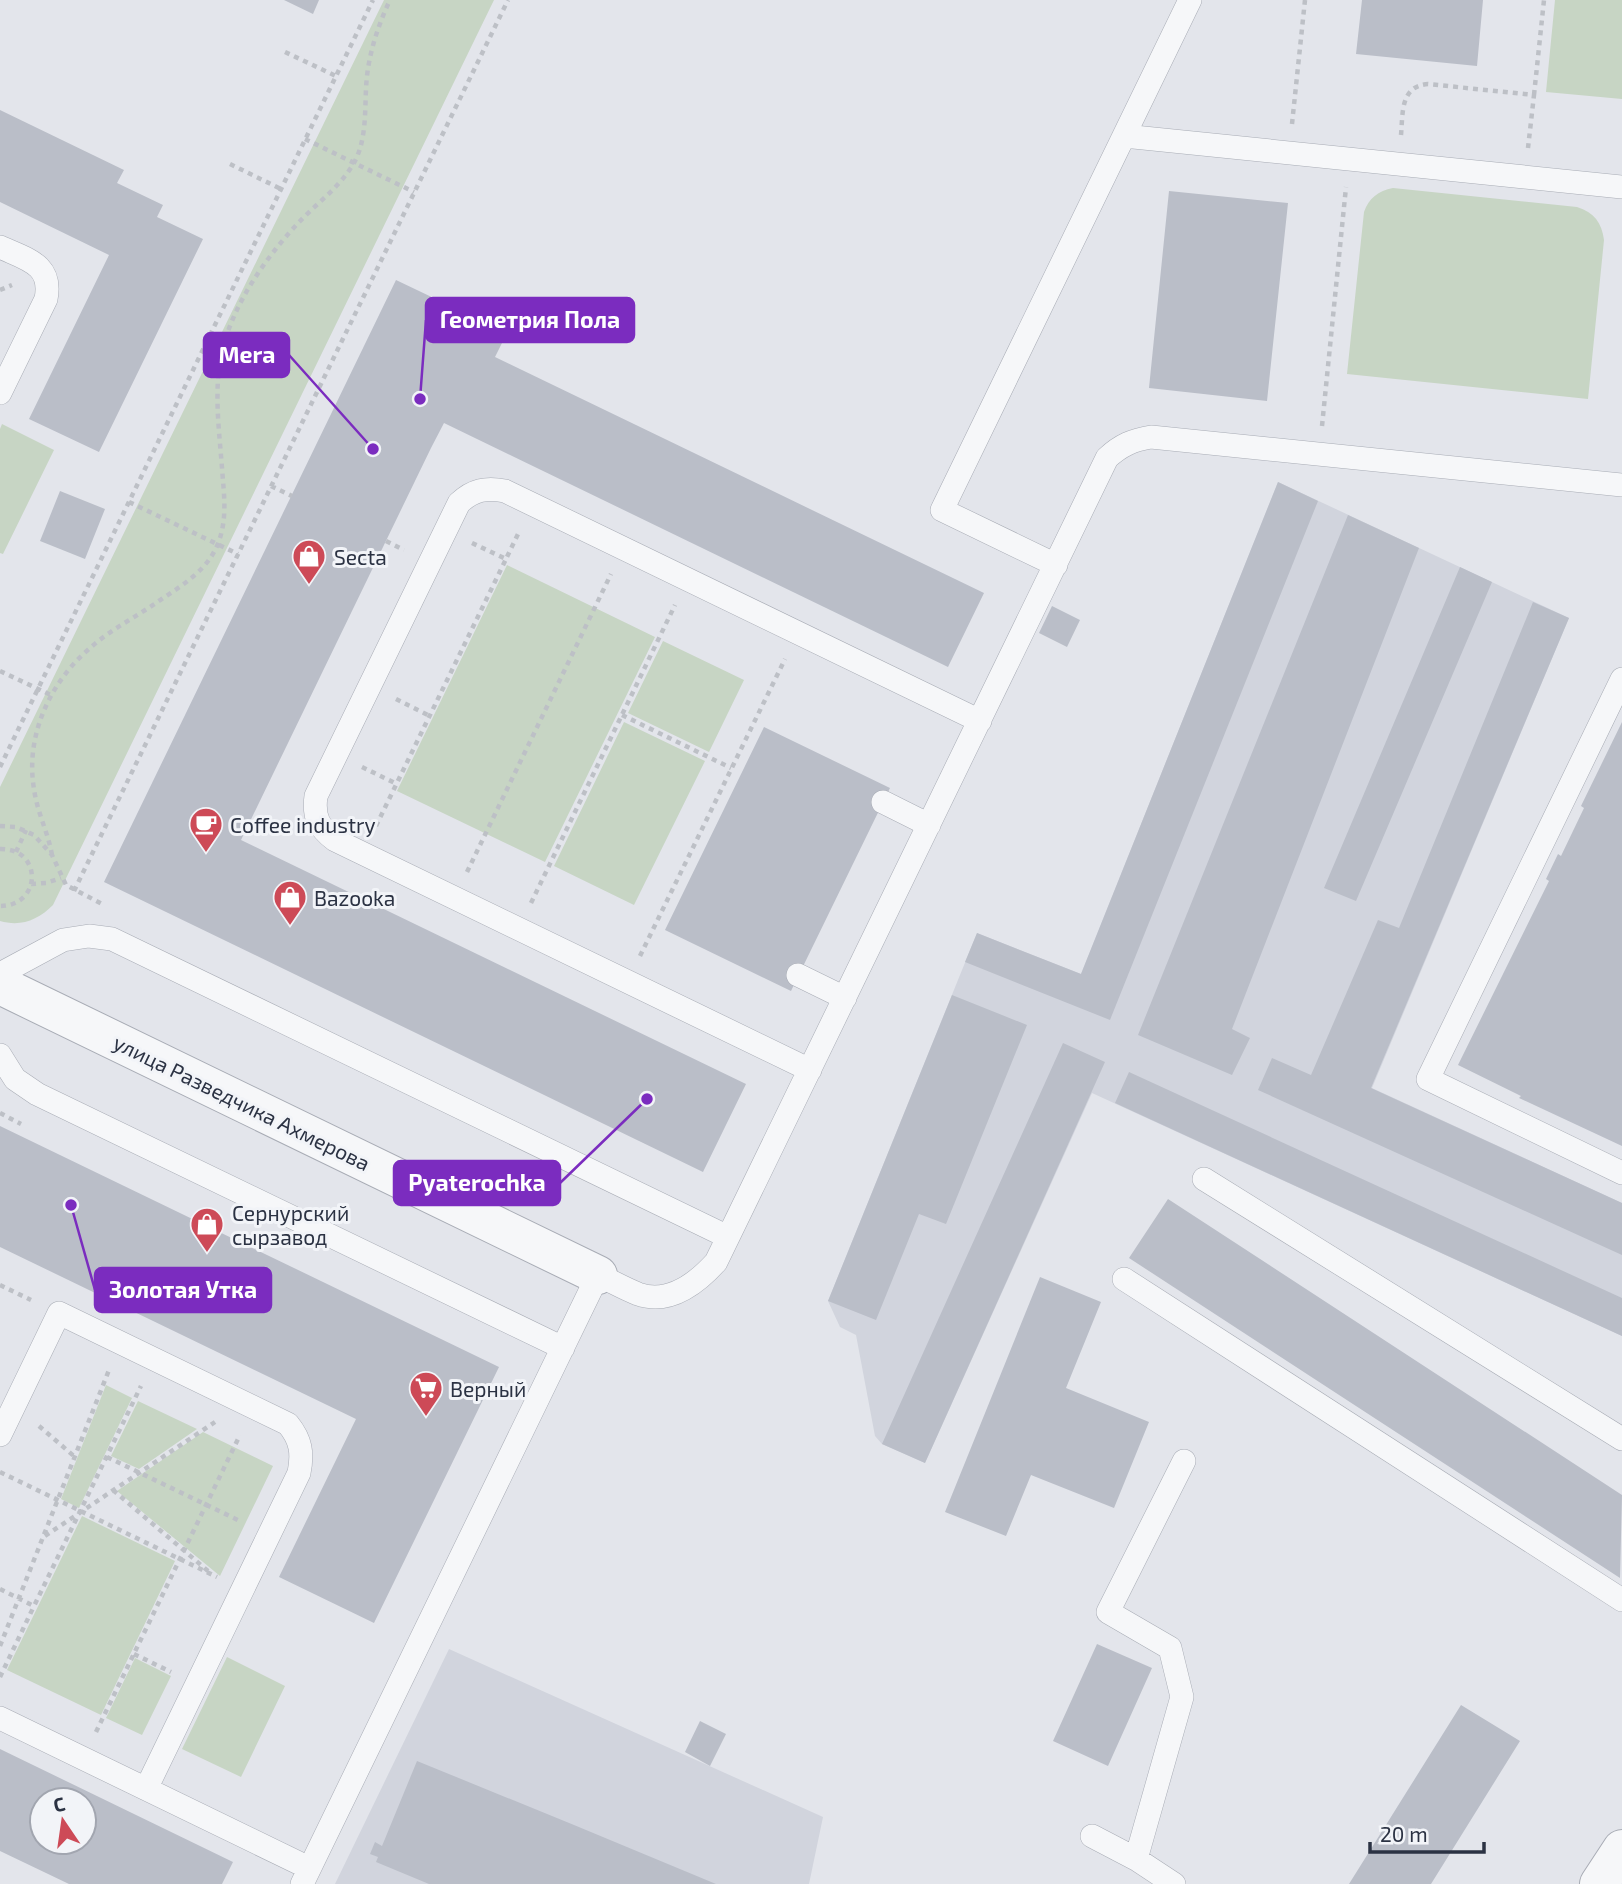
<svg xmlns="http://www.w3.org/2000/svg" width="1622" height="1884" viewBox="0 0 1622 1884" font-family="'Exo 2',sans-serif">
  <rect width="100%" height="100%" fill="#e3e5eb"/>
  <path fill="#d1d4dd" d="M1278 482 1569 618 1372 1088 1622 1203V1336L1092 1093 925 1463 882 1444 875 1436 856 1335 840 1327 828 1301 977 933 1081 974Z
    M449 1649 823 1817 809 1884H335Z"/>
  <path fill="#c7d5c4" d="M384 0H494L53 905C38 920 21 927 0 921V787Z
    M1555 0H1622V99L1546 92Z
    M1393 188 1577 207C1594 212 1602 223 1604 240L1588 399 1347 374 1364 212C1369 198 1378 191 1393 188Z
    M2 424 54 450 3 554 0 553V429Z
    M507 565 655 637 545 862 397 791Z
    M663 641 744 680 709 752 628 713Z
    M624 722 705 761 634 905 554 866Z
    M106 1385 132 1398 79 1508 61 1499Z
    M138 1401 197 1429 139 1469 111 1456Z
    M203 1432 273 1466 220 1576 117 1491Z
    M82 1516 175 1561 101 1715 7 1670Z
    M227 1657 285 1686 241 1777 182 1749Z
    M135 1658 171 1676 142 1735 106 1718Z"/>
  <path fill="#babec8" fill-rule="evenodd" d="M284 0H319L313 14Z
    M1362 0H1483L1477 66 1356 54Z
    M0 110 124 170 117 183 163 205 157 217 203 239 99 452 29 419 109 255 0 202Z
    M1169 191 1288 203 1267 401 1149 388Z
    M396 280 507 333 495 357 984 593 948 667 444 423 431 448 241 840 746 1084 703 1172 104 882Z
    M1278 482 1318 501 1110 1020 965 962 977 933 1081 974Z
    M60 491 105 509 85 559 40 541Z
    M1348 515 1419 548 1232 1029 1250 1038 1232 1075 1138 1035Z
    M1460 567 1492 582 1356 901 1324 888Z
    M1533 602 1569 618 1371 1088 1622 1203V1255L1258 1090 1272 1058 1311 1075 1378 920 1399 928Z
    M1052 606 1080 620 1067 647 1039 633Z
    M1622 722V1146L1519 1098 1521 1096 1458 1065 1549 881 1546 879 1558 854 1561 856 1584 808 1581 806Z
    M764 727 890 788 791 991 665 930Z
    M952 995 1027 1025 946 1224 919 1214 876 1320 828 1301Z
    M1063 1043 1105 1062 925 1463 882 1444Z
    M1129 1072 1622 1298V1336L1115 1103Z
    M0 1126 499 1367 374 1623 279 1577 356 1419 0 1247Z
    M1168 1199 1622 1495 1620 1578 1129 1258Z
    M1040 1277 1101 1302 1066 1388 1149 1422 1114 1508 1031 1475 1006 1536 945 1512Z
    M1097 1644 1152 1668 1108 1766 1053 1741Z
    M1461 1705 1520 1741 1431 1884H1349Z
    M700 1721 726 1734 710 1766 685 1752Z
    M0 1749 233 1862 222 1884H69L0 1851ZM42 1800H84V1842H42Z
    M417 1761 574 1825 716 1884H429L376 1862 378 1857 370 1854 375 1842 382 1846Z"/>
  <g fill="none" stroke-linecap="round" stroke-linejoin="round">
    <defs>
      <path id="service" d="M1124 136 1622 187
        M0 247C26 259 53 264 46 299L0 393
        M1056 565 942 510 1190 0
        M1622 679 1428 1079 1622 1173
        M883 802 929 825
        M0 974 63 940 89 936 112 939 728 1237
        M798 975 845 998
        M0 1055 15 1079 37 1094 563 1348
        M810 1070 335 840C319 828 313 817 316 796L459 503C473 490 486 487 505 491L980 721
        M1204 1179 1622 1439
        M1124 1279 1622 1600
        M0 1435 59 1313 288 1424C301 1440 303 1453 299 1473L146 1789
        M0 1718 309 1868
        M1092 1836 1136 1859
        M302 1884 598 1275C611 1281 625 1289 638 1294 669 1305 697 1283 716 1262L1107 458C1121 445 1133 440 1151 437L1622 485
        M1174 1884 1136 1859 1182 1697 1170 1648 1108 1612 1184 1461"/>
      <path id="minor" d="M0 985 598 1275"/>
      <path id="tertiary" d="M1599 1884 1622 1849"/>
    </defs>
    <use href="#service" stroke="#a8acb5" stroke-width="24"/>
    <use href="#minor" stroke="#a8acb5" stroke-width="40"/>
    <use href="#tertiary" stroke="#a8acb5" stroke-width="40"/>
    <path stroke="#bdc0c6" stroke-width="4.5" stroke-dasharray="5 5" stroke-linecap="butt" d="M285 52 336 76
      M1534 95 1544 0
      M1292 124 1305 0
      M1401 135C1403 113 1400 86 1428 84L1534 95 1528 148
      M305 139 414 192
      M230 164 281 189
      M0 290 12 285
      M1322 426 1346 187
      M271 486 292 496
      M129 502 238 554
      M386 541 404 550
      M472 543 506 559 519 532
      M0 671 51 695
      M396 699 430 716
      M622 715 731 768
      M0 767 373 0
      M362 767 397 784
      M0 826 16 827 34 835 52 855 66 885 104 905
      M376 826 506 559
      M0 849C43 848 42 906 0 906
      M16 852 26 830
      M52 855C48 832 37 812 34 789 25 736 50 682 90 648 110 630 134 618 156 603 179 587 205 573 217 546 228 520 224 496 222 468 219 428 213 387 223 347 236 299 269 253 303 218 322 199 344 183 356 159 368 133 364 103 367 76 370 50 379 23 390 0
      M467 872 611 574
      M31 884 46 883 61 878
      M74 891 508 0
      M531 903 675 605
      M640 956 785 659
      M0 1113 21 1124
      M0 1285 31 1300
      M39 1426 75 1457
      M107 1457 242 1522
      M0 1472 217 1577
      M113 1490 208 1571
      M45 1536 215 1422
      M0 1589 34 1606 141 1386
      M0 1646 109 1370
      M134 1654 171 1672
      M0 1677 34 1606
      M96 1732 240 1435"/>
    <use href="#service" stroke="#f6f7f9" stroke-width="23"/>
    <use href="#minor" stroke="#f6f7f9" stroke-width="38"/>
    <use href="#tertiary" stroke="#f6f7f9" stroke-width="38"/>
  </g>
  <defs>
    <symbol id="shop-pin" viewBox="-11 -11 22 30"><path d="M0 17L-7.5 6A9.5 9.5 0 1 1 7.5 6Z" fill="#cd4a57" stroke="#f2f4f8"/><path d="M-5-2.5h2.3a2.7 3.5 0 0 1 5.4 0H5L5.5 6h-11ZM-1.5-2.5h3a1.5 2.3 0 0 0-3 0Z" fill="#fff"/></symbol>
    <symbol id="cafe-pin" viewBox="-11 -11 22 30"><path d="M0 17L-7.5 6A9.5 9.5 0 1 1 7.5 6Z" fill="#cd4a57" stroke="#f2f4f8"/><path d="M-5.5-4.5H6V0H3Q3 3.5 0 3.5H-2.5Q-5.5 3.5-5.5 0ZM3-3.2v2h1.7v-2ZM-6 4.5H4V6H-6Z" fill="#fff"/></symbol>
    <symbol id="supermarket-pin" viewBox="-11 -11 22 30"><path d="M0 17L-7.5 6A9.5 9.5 0 1 1 7.5 6Z" fill="#cd4a57" stroke="#f2f4f8"/><path d="M-6-5.5h2.5l.6 2H6L4.5 2H-2.5L-4.4-4H-6ZM-1.5 3.2a1.3 1.3 0 1 0 .1 0ZM3 3.2a1.3 1.3 0 1 0 .1 0Z" fill="#fff"/></symbol>
  </defs>
  <g fill-rule="evenodd">
    <use href="#shop-pin" x="290" y="537" width="38" height="52"/>
    <use href="#cafe-pin" x="187" y="805" width="38" height="52"/>
    <use href="#shop-pin" x="271" y="878" width="38" height="52"/>
    <use href="#shop-pin" x="188" y="1205" width="38" height="52"/>
    <use href="#supermarket-pin" x="407" y="1369" width="38" height="52"/>
  </g>
  <g text-anchor="middle" dominant-baseline="central" stroke-width="6" stroke-linejoin="round" paint-order="stroke">
    <g font-size="21" fill="#2b3243" stroke="#f2f4f8" text-anchor="start">
      <text x="334" y="556">Secta</text>
      <text x="230" y="824">Coffee industry</text>
      <text x="314" y="897">Bazooka</text>
      <text x="232" y="1212">Сернурский<tspan x="232" dy="24">сырзавод</tspan></text>
      <text x="450" y="1388">Верный</text>
    </g>
    <g font-size="21" fill="#2b3243" stroke="#f2f4f8">
      <text transform="translate(242 1102) rotate(26)">улица Разведчика Ахмерова</text>
    </g>
  </g>
  <path fill="none" stroke="#7b2cbf" stroke-width="2.5" d="M420 399L426 320M373 449L289 355M647 1099L560 1183M71 1205L95 1290"/>
  <g fill="#7b2cbf" stroke="#f2f4f8" stroke-width="2.5">
    <circle cx="420" cy="399" r="7"/>
    <circle cx="373" cy="449" r="7"/>
    <circle cx="647" cy="1099" r="7"/>
    <circle cx="71" cy="1205" r="7"/>
  </g>
  <g fill="#7b2cbf" stroke="#7b2cbf" stroke-width="2.5">
    <rect x="426" y="298" width="208" height="44" rx="7"/>
    <rect x="204" y="333" width="85" height="44" rx="7"/>
    <rect x="394" y="1161" width="166" height="44" rx="7"/>
    <rect x="95" y="1268" width="176" height="44" rx="7"/>
  </g>
  <g font-size="23" text-anchor="middle" font-weight="bold" fill="#fff">
    <text x="530" y="328">Геометрия Пола</text>
    <text x="247" y="363">Mera</text>
    <text x="477" y="1191">Pyaterochka</text>
    <text x="183" y="1298">Золотая Утка</text>
  </g>
  <g transform="translate(63 1821) rotate(347)"><circle r="33" fill="#f2f4f8" stroke="#a2a6b0" stroke-width="2"/>
  <path d="M0-5L12 26L0 18L-12 26Z" fill="#cd4a57"/>
  <text y="-10" font-size="19" font-weight="bold" text-anchor="middle" fill="#2b3243">С</text>
  </g>
  <path d="M1370 1842v10h114v-10" fill="none" stroke="#2b3243" stroke-width="3.5"/>
  <text x="1380" y="1842" font-size="21" fill="#2b3243" stroke="#f2f4f8" stroke-width="5" paint-order="stroke">20 m</text>
</svg>
